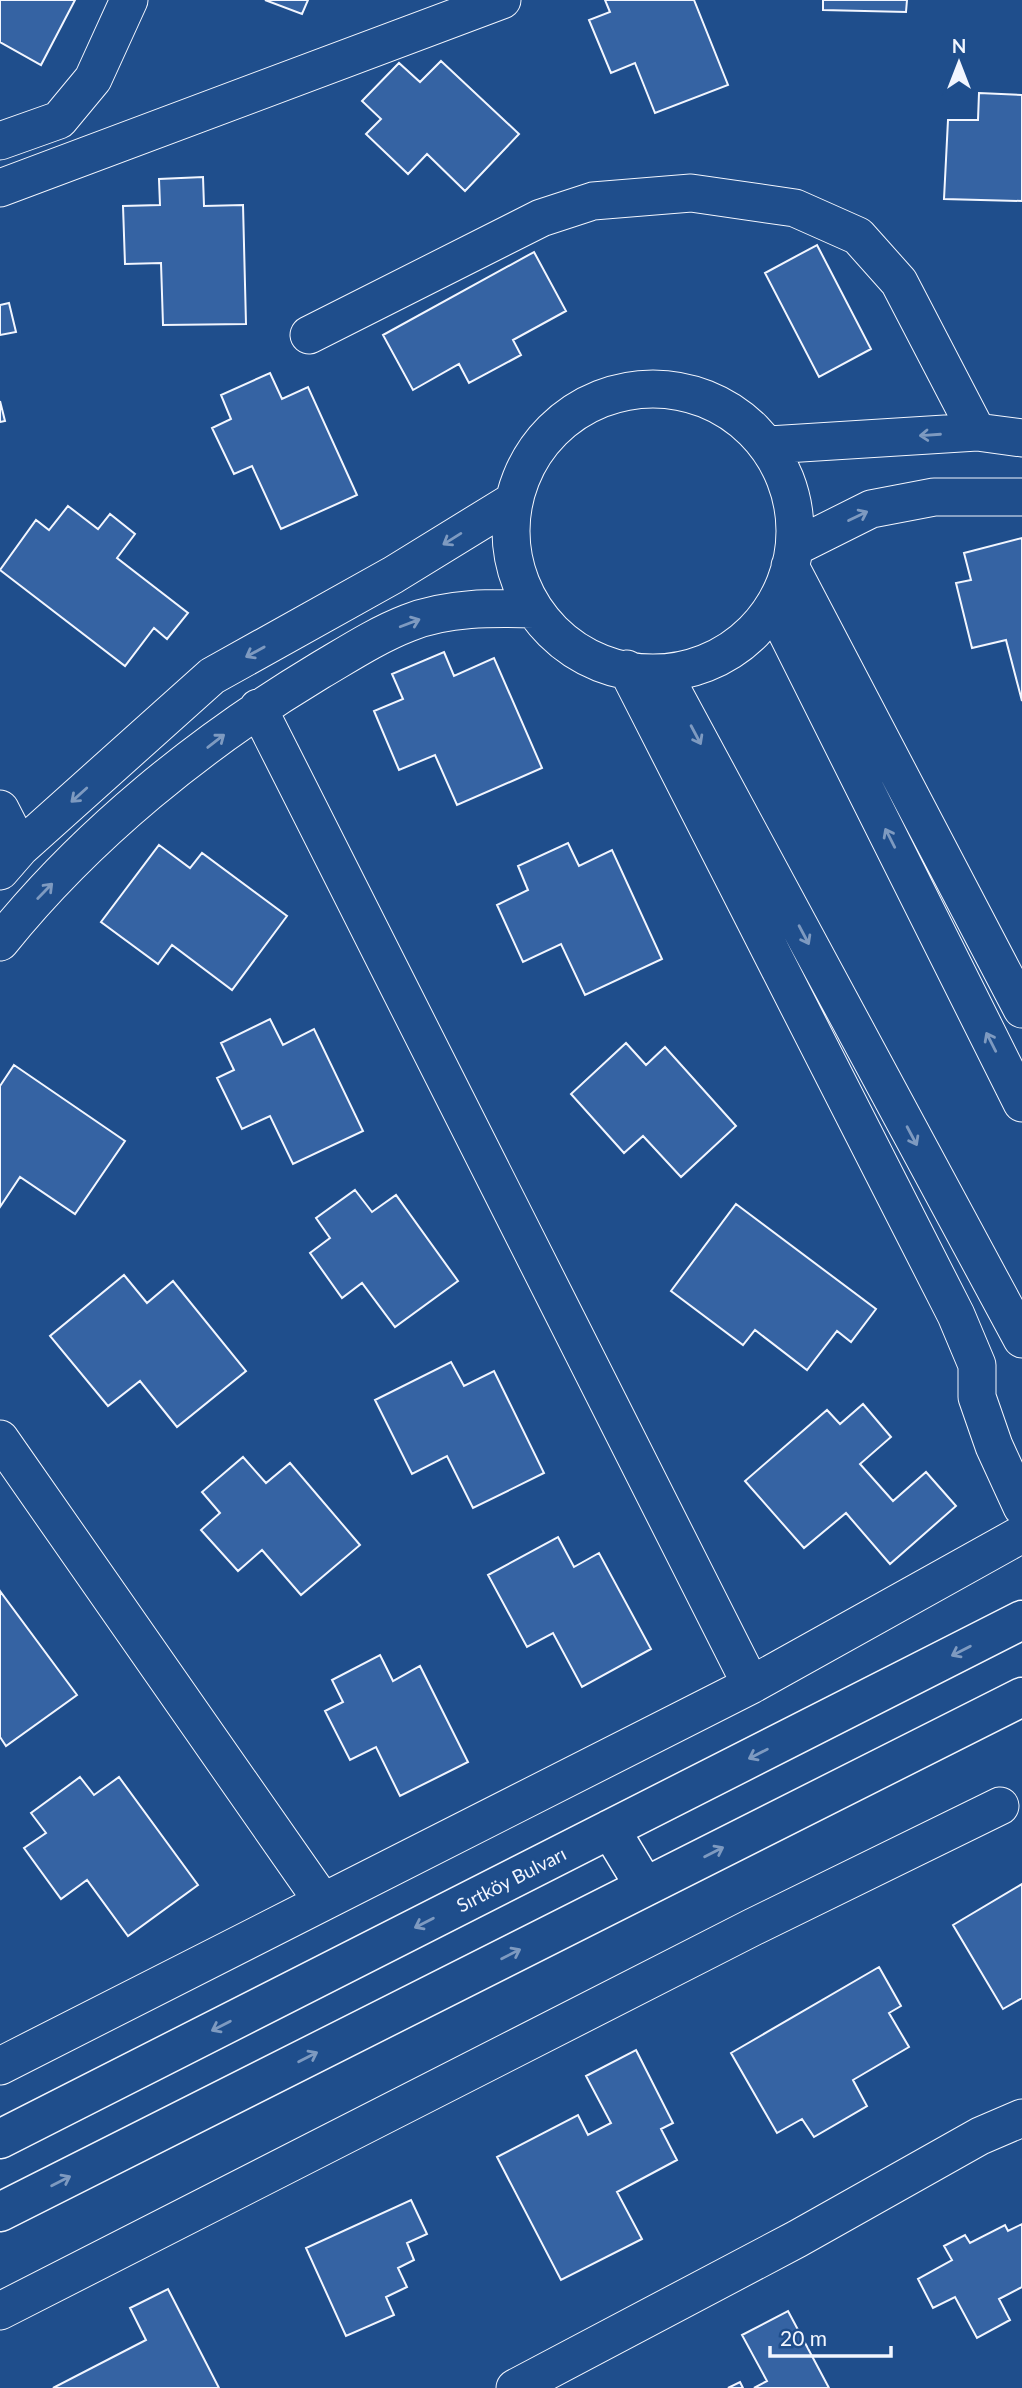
<svg xmlns="http://www.w3.org/2000/svg" width="1022" height="2388" viewBox="0 0 1022 2388" font-family="Lato,sans-serif">
  <rect width="100%" height="100%" fill="#1f4e8c"/>
  <path fill="#3563a3" stroke="#f2f6ff" stroke-width="2" d="M0 0H75L41 65 0 42Z
    M265 0H308L302 14Z
    M605 0H694L728 85 655 113 635 63 611 73 589 20 610 12Z
    M823 0H907L906 12 823 10Z
    M441 61 519 134 465 191 427 154 408 174 366 134 381 119 362 101 399 63 420 82Z
    M979 93 1022 95V201L944 199 948 120H978Z
    M203 177 204 206 243 205 246 324 163 325 161 263 125 264 123 206 160 205 159 179Z
    M817 245 871 349 819 377 765 273Z
    M534 252 566 311 513 340 521 355 469 383 459 364 413 390 383 335Z
    M9 303 16 332 0 335V305Z
    M270 373 282 399 308 387 357 495 281 529 252 466 234 474 212 428 231 419 221 395Z
    M0 401 5 421 0 422Z
    M68 506 98 529 110 514 135 534 117 558 188 613 167 639 154 628 125 666 0 570 36 520 49 530Z
    M1022 538V701L1006 640 972 648 956 583 971 580 964 553Z
    M444 652 454 676 494 658 542 768 457 805 435 755 399 770 374 711 403 699 392 674Z
    M568 843 579 866 612 850 662 959 585 995 561 944 523 962 497 905 528 890 518 866Z
    M159 845 190 868 202 853 287 916 232 990 172 945 158 964 101 922Z
    M270 1019 283 1045 314 1029 363 1131 293 1164 270 1116 242 1129 217 1078 234 1070 221 1043Z
    M626 1043 646 1065 665 1047 736 1126 681 1177 643 1136 624 1153 571 1094Z
    M14 1065 125 1141 75 1214 20 1177 0 1207V1086Z
    M355 1190 372 1212 396 1195 458 1281 395 1327 362 1283 342 1298 310 1253 330 1238 316 1218Z
    M736 1204 876 1309 851 1342 837 1331 807 1370 755 1330 743 1345 671 1291Z
    M124 1275 147 1303 173 1281 246 1371 177 1427 140 1381 108 1406 50 1336Z
    M451 1362 464 1386 494 1371 544 1473 473 1508 447 1456 412 1474 375 1400Z
    M863 1404 891 1437 860 1464 893 1501 926 1472 956 1506 890 1564 846 1513 804 1548 745 1481 827 1410 840 1424Z
    M243 1457 266 1483 290 1463 360 1545 301 1595 262 1550 238 1571 201 1530 220 1513 202 1492Z
    M558 1537 574 1567 599 1553 651 1649 582 1687 553 1633 527 1647 488 1575Z
    M0 1591 77 1695 6 1746 0 1737Z
    M380 1655 393 1681 420 1666 468 1762 400 1796 376 1747 350 1760 325 1711 343 1702 332 1680Z
    M80 1777 94 1795 119 1777 198 1885 128 1936 87 1880 61 1899 24 1848 46 1833 31 1813Z
    M1022 1884V1998L1003 2009 953 1925Z
    M879 1967 901 2006 889 2013 909 2047 853 2080 867 2106 814 2137 802 2119 777 2133 731 2053Z
    M636 2050 673 2123 661 2129 677 2160 617 2192 642 2239 561 2280 497 2157 578 2115 588 2135 611 2123 586 2076Z
    M411 2200 427 2234 407 2243 414 2260 398 2268 407 2287 386 2297 394 2315 346 2336 306 2248Z
    M1022 2224V2287L999 2299 1010 2320 977 2338 955 2297 933 2308 918 2279 952 2260 944 2246 965 2235 970 2243 1005 2225 1008 2231Z
    M168 2289 219 2388H53L146 2340 130 2308Z
    M788 2311 829 2388H754L767 2381 742 2335Z
    M740 2382 743 2388H728Z"/>
  <g fill="none" stroke-linecap="round" stroke-linejoin="round">
    <defs>
      <path id="minor" d="M0 141 59 120 93 79 129 0
        M0 188 502 0
        M309 335 541 218 593 201 691 193 795 208 858 236 899 282 977 432
        M511 531a142 142 0 1 1 284 0a142 142 0 1 1-284 0Z
        M769 445 977 432 1022 438
        M797 546 871 509 934 497H1022
        M790 566 1022 1009
        M775 609 1022 1103
        M627 669 956 1315 977 1365V1397L994 1446 1022 1507
        M664 675 1022 1339
        M0 809 20 848
        M0 871 20 848 212 676 393 575 510 503
        M0 942C87 834 201 742 319 671 348 654 377 635 408 623 447 607 493 608 534 609
        M0 1439 323 1902 751 1685 258 708
        M751 1685 1022 1534
        M0 2066 323 1902
        M0 2311 753 1927 1000 1806
        M515 2388 797 2239 980 2136 1022 2118"/>
      <path id="secondary" d="M610 1829 645 1887
        M0 2139 1022 1620
        M0 2212 1022 1697"/>
    </defs>
    <use href="#minor" stroke="#f2f6ff" stroke-width="39"/>
    <use href="#secondary" stroke="#f2f6ff" stroke-width="41"/>
    <use href="#minor" stroke="#1f4e8c" stroke-width="37"/>
    <use href="#secondary" stroke="#1f4e8c" stroke-width="38"/>
  </g>
  <defs><path id="oneway-shaft" d="M-6 0H5M1.5-3L5.5 0L1.5 3" fill="none" stroke-width="1.6" stroke-linecap="round" stroke-linejoin="round" transform="scale(1.75)"/></defs>
  <g stroke="#7e9ac0">
    <use href="#oneway-shaft" transform="translate(930 435) rotate(176)"/>
    <use href="#oneway-shaft" transform="translate(858 516) rotate(-26)"/>
    <use href="#oneway-shaft" transform="translate(452 539) rotate(148)"/>
    <use href="#oneway-shaft" transform="translate(410 623) rotate(-21)"/>
    <use href="#oneway-shaft" transform="translate(255 652) rotate(151)"/>
    <use href="#oneway-shaft" transform="translate(696 735) rotate(62)"/>
    <use href="#oneway-shaft" transform="translate(216 741) rotate(-38)"/>
    <use href="#oneway-shaft" transform="translate(79 795) rotate(138)"/>
    <use href="#oneway-shaft" transform="translate(890 838) rotate(-117)"/>
    <use href="#oneway-shaft" transform="translate(45 891) rotate(-46)"/>
    <use href="#oneway-shaft" transform="translate(804 935) rotate(62)"/>
    <use href="#oneway-shaft" transform="translate(991 1042) rotate(-117)"/>
    <use href="#oneway-shaft" transform="translate(912 1136) rotate(62)"/>
    <use href="#oneway-shaft" transform="translate(961 1651) rotate(153)"/>
    <use href="#oneway-shaft" transform="translate(758 1754) rotate(153)"/>
    <use href="#oneway-shaft" transform="translate(714 1852) rotate(-27)"/>
    <use href="#oneway-shaft" transform="translate(424 1923) rotate(153)"/>
    <use href="#oneway-shaft" transform="translate(511 1954) rotate(-27)"/>
    <use href="#oneway-shaft" transform="translate(221 2026) rotate(153)"/>
    <use href="#oneway-shaft" transform="translate(308 2057) rotate(-27)"/>
    <use href="#oneway-shaft" transform="translate(61 2181) rotate(-27)"/>
  </g>
  <g text-anchor="middle" dominant-baseline="central" stroke-width="5" stroke-linejoin="round" paint-order="stroke">
    <g font-size="19" fill="#f2f6ff" stroke="#1f4e8c">
      <text transform="translate(511 1879) rotate(-27)">Sırtköy Bulvarı</text>
    </g>
  </g>
  <g transform="translate(959 63)" stroke="#1f4e8c" stroke-width="5" paint-order="stroke">
  <path d="M0-5L12 26L0 18L-12 26Z" fill="#f2f6ff"/>
  <text y="-10" font-size="19" font-weight="bold" text-anchor="middle" fill="#f2f6ff">N</text>
  </g>
  <path d="M770 2346v10h121v-10" fill="none" stroke="#f2f6ff" stroke-width="3.5"/>
  <text x="780" y="2346" font-size="21" fill="#f2f6ff" stroke="#1f4e8c" stroke-width="5" paint-order="stroke">20 m</text>
</svg>
